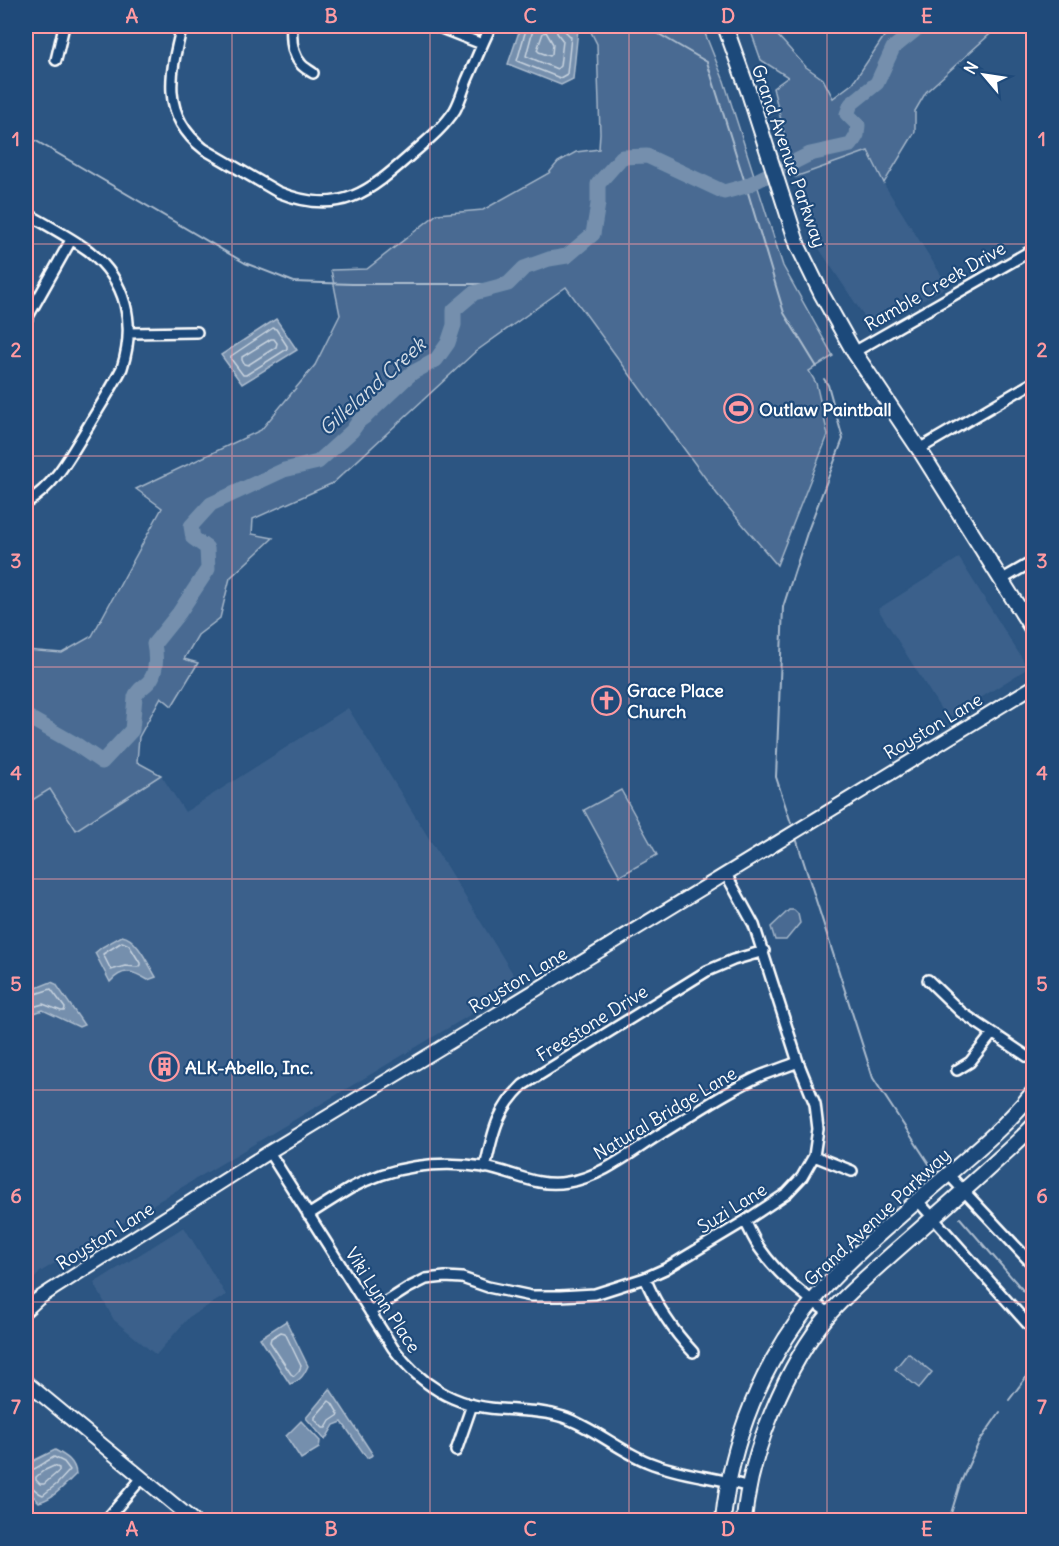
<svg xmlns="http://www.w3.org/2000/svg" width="1059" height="1546" viewBox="0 0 1059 1546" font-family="Delius,sans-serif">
  <rect width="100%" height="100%" fill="#2c5582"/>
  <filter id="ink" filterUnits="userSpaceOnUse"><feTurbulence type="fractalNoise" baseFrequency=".0167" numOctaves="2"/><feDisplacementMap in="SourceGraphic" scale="12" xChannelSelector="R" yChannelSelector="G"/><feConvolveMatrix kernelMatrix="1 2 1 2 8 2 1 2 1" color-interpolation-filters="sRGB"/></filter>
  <g filter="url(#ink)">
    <path fill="#3b618b" d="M868 150 882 181 948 286 872 328 820 250 795 177Z
      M959 558 1028 668 947 719 878 609Z
      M348 708 520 985 40 1272 26 1289V804L50 789 76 830 161 775 185 812Z
      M184 1227 226 1295 189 1317 156 1355 114 1320 94 1283Z"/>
    <path fill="#486b92" stroke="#a4b5c8" stroke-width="1.5" d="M588 26H702L724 81 783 266 833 356 809 371 816 383 828 435 777 565 717 494 566 287 475 352 333 483 253 519 252 534 273 538 230 578 220 618 198 635 184 659 198 663 172 706 161 697 139 737 137 762 161 775 76 830 50 789 26 804V650L62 653 92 636 162 508 136 489 261 430 315 365 340 315 331 270 367 269 437 214 483 210 549 173 558 162 576 152 599 149 600 133 597 44Z
      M749 26H769L806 67 823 79 833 98 853 83 891 26H999L926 92 915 111V132L884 183 868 151 795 177 773 88 788 77 761 60Z
      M621 790 657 855 620 876 584 810Z
      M789 910H794L798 914 800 923 786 940H775L771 927Z
      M908 1353 932 1372 919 1388 895 1369Z"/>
    <path fill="#748fad" stroke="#acbcce" stroke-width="1.5" d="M521 26H548L578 29 573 79 561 85 508 64Z
      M276 319 297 350 242 384 221 355Z
      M122 936C137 938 148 964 156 977L148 980C133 971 123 967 110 982L95 953 102 947Z
      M51 982 56 984 84 1025 79 1027 43 1010 26 1016V992Z
      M286 1321 308 1366C304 1375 300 1381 290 1384L260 1338Z
      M330 1389 373 1455 367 1458 342 1422 334 1425 325 1440 306 1418Z
      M301 1421 320 1441 319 1448 301 1459 286 1436Z
      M55 1450C66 1456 75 1461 76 1474 66 1484 53 1499 39 1502L26 1489V1468L35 1460Z"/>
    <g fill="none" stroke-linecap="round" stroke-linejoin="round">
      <path stroke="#c7d2de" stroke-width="1.5" d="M527 26 517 61 560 78 567 74 571 37 565 31 564 26
        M534 26 526 56 557 69 560 66 563 41 557 33 556 26
        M546 32 553 44 552 54 550 56 539 52 537 50 543 33Z
        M273 328 276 329 287 346V349L246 375H243L231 359V356Z
        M271 339H274L277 343 276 347 248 365 244 364 242 360V357Z
        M122 942 129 945 140 963V965L138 967 125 966 111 970 103 954Z
        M26 997 51 989 65 1008 64 1011H61L43 1004 26 1009
        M281 1332 285 1333 301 1366 299 1371 294 1376 291 1374 270 1342 271 1338Z
        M329 1401 332 1403 339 1415 330 1421 326 1428H323L315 1420V1417Z
        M54 1466 59 1468V1471L44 1484H40L36 1480V1477L43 1471Z
        M26 1472C33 1472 46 1461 54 1457L64 1462 70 1470 57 1484 43 1495C36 1493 33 1485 26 1485"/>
      <path stroke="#acbcce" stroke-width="2" d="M648 26 652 30 707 62 746 186 784 313 817 367
        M26 135 245 263 294 282 352 284H508
        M791 823 776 777 783 607 807 533 843 439 828 385 824 379
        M796 838 873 1078 933 1170
        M960 1218 1034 1303
        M1009 1400 1034 1367
        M949 1520 960 1484 979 1442 1000 1412"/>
      <path stroke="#748fad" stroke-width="15" d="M26 716 77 745 102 762 132 730 135 697C138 688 147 686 151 679 157 670 156 654 154 644L179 613 208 569 207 548 193 538 191 526 211 504 284 470 318 462 352 431 359 421 366 416 405 379 412 373 436 360 448 343 454 325V310L474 293 508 284 524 268 549 259 567 256 593 234 598 204V184L622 157 647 156 724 192 746 186 810 154 851 145 857 135 858 125 847 114 851 104 877 83 893 48 918 28 936 26"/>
      <defs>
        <path id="minor" d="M182 26C170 73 160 115 204 149L278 192C340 217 369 192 413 153 428 140 444 127 455 110 460 101 463 90 467 80 475 62 482 44 491 26
          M292 26C291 38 292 54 301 64 304 68 309 70 313 73
          M436 26 482 44
          M56 60 64 26
          M26 213C47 225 70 237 89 251 127 281 136 324 122 368 112 388 100 406 89 425 71 454 56 485 26 503
          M26 320 71 240
          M129 333 197 332
          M854 352 1034 249
          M919 449 1034 382
          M1001 580 1034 561
          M928 980 961 1012 1034 1061
          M957 1070 970 1062 992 1034
          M269 1152 393 1348C421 1385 453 1406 500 1409 521 1411 542 1410 563 1417 593 1427 618 1450 648 1462 680 1475 716 1477 749 1487
          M814 1156 852 1171
          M485 1168C493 1133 496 1111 523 1085L707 971 733 960 764 951
          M948 1174 1020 1251 1034 1266
          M918 1201 1034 1331
          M308 1215C322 1206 336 1197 351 1188 391 1166 438 1160 484 1167 514 1172 536 1188 568 1182 601 1177 630 1153 657 1136 691 1116 724 1092 760 1076 772 1071 786 1067 798 1062
          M745 1221C750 1230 754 1241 761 1250 779 1276 804 1295 830 1314
          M645 1278C657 1307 672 1330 693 1352
          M370 1312 408 1288 426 1279 445 1277 462 1278 488 1287 531 1296H560L595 1294 645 1278 665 1269 745 1221 787 1193 802 1177 814 1156 818 1129 815 1104 798 1062 754 925 726 874
          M456 1451 472 1405
          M106 1520 142 1478"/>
        <path id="tertiary" d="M26 1310 38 1299 53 1289 269 1152 485 1021 1034 686
          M26 1382 193 1520"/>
        <path id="secondary" d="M725 26 749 93 798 246 821 293 854 352 919 449 1034 632
          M723 1520C731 1441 762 1363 813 1301 843 1264 883 1231 918 1200 957 1166 1001 1133 1034 1091
          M744 1520C750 1453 786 1364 830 1313 849 1292 871 1273 892 1254 925 1225 958 1196 991 1166 1005 1153 1020 1140 1034 1125"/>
      </defs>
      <use href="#minor" stroke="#fff" stroke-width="14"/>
      <use href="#tertiary" stroke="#fff" stroke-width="16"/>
      <use href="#secondary" stroke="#fff" stroke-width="18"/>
      <use href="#minor" stroke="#1f4a7a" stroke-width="9"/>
      <use href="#tertiary" stroke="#1f4a7a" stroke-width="12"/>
      <use href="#secondary" stroke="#1f4a7a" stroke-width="14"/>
    </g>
  </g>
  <path fill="none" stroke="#ff9aa2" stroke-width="1.5" stroke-opacity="0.55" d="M232 26V1520M430 26V1520M629 26V1520M827 26V1520M26 244H1034M26 456H1034M26 667H1034M26 879H1034M26 1090H1034M26 1302H1034"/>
  <defs>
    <symbol id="stadium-ring" viewBox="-11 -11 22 22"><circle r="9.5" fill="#1f4a7a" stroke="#ff9aa2" stroke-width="1.5"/><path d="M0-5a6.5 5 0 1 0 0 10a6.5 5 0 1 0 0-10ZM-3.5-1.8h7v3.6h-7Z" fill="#ff9aa2"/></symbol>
    <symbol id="church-ring" viewBox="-11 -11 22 22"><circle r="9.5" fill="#1f4a7a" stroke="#ff9aa2" stroke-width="1.5"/><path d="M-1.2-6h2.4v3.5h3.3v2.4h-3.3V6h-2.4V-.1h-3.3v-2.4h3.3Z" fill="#ff9aa2"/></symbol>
    <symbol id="building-ring" viewBox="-11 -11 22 22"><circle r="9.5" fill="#1f4a7a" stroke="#ff9aa2" stroke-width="1.5"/><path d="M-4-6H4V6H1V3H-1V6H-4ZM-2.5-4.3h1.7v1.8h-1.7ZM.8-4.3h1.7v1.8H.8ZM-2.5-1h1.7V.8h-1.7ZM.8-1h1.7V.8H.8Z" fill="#ff9aa2"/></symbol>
  </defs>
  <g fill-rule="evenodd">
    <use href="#stadium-ring" x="722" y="392" width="33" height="33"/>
    <use href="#church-ring" x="590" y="684" width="33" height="33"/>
    <use href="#building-ring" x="148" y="1050" width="33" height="33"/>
  </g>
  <g text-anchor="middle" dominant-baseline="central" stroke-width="4.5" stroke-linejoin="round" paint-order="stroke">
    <g font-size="18" fill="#fff" stroke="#1f4a7a">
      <text transform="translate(789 156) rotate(71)">Grand Avenue Parkway</text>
      <text transform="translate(935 286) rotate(-30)">Ramble Creek Drive</text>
      <text transform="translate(933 726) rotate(-31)">Royston Lane</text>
      <text transform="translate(518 980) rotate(-31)">Royston Lane</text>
      <text transform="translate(592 1023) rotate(-32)">Freestone Drive</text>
      <text transform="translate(665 1113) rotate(-31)">Natural Bridge Lane</text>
      <text transform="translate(732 1208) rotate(-32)">Suzi Lane</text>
      <text transform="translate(877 1217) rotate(-43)">Grand Avenue Parkway</text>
      <text transform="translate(105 1236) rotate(-32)">Royston Lane</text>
      <text transform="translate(383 1300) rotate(57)">Viki Lynn Place</text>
    </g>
    <g font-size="18" font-weight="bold" fill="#fff" stroke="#1f4a7a" text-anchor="start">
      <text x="759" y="409">Outlaw Paintball</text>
      <text x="627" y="690">Grace Place<tspan x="627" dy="21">Church</tspan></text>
      <text x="185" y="1067">ALK-Abello, Inc.</text>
    </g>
    <g font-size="20" font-style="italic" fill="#d5dde6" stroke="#1f4a7a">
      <text transform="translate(372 386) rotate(-42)">Gilleland Creek</text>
    </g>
  </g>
  <rect width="1059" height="1546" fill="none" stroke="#1f4a7a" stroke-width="66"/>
  <g transform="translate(984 75) rotate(299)" stroke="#1f4a7a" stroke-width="4.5" paint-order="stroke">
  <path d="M0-4.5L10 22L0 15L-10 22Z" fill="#ffffff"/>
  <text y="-9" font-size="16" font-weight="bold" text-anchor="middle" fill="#ffffff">N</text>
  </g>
  <rect x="33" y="33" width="993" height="1480" fill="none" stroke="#ff9aa2" stroke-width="2"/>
  <g font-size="20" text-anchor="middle" font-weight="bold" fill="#ff9aa2">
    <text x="132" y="23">A</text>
    <text x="331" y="23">B</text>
    <text x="530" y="23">C</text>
    <text x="728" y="23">D</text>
    <text x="927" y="23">E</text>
    <text x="16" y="146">1</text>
    <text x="1042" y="146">1</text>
    <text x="16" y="357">2</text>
    <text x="1042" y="357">2</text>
    <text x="16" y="568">3</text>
    <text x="1042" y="568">3</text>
    <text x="16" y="780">4</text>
    <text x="1042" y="780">4</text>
    <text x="16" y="991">5</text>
    <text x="1042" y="991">5</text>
    <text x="16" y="1203">6</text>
    <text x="1042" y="1203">6</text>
    <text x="16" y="1414">7</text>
    <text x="1042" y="1414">7</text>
    <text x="132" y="1536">A</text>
    <text x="331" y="1536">B</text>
    <text x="530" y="1536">C</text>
    <text x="728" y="1536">D</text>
    <text x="927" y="1536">E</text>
  </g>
</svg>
